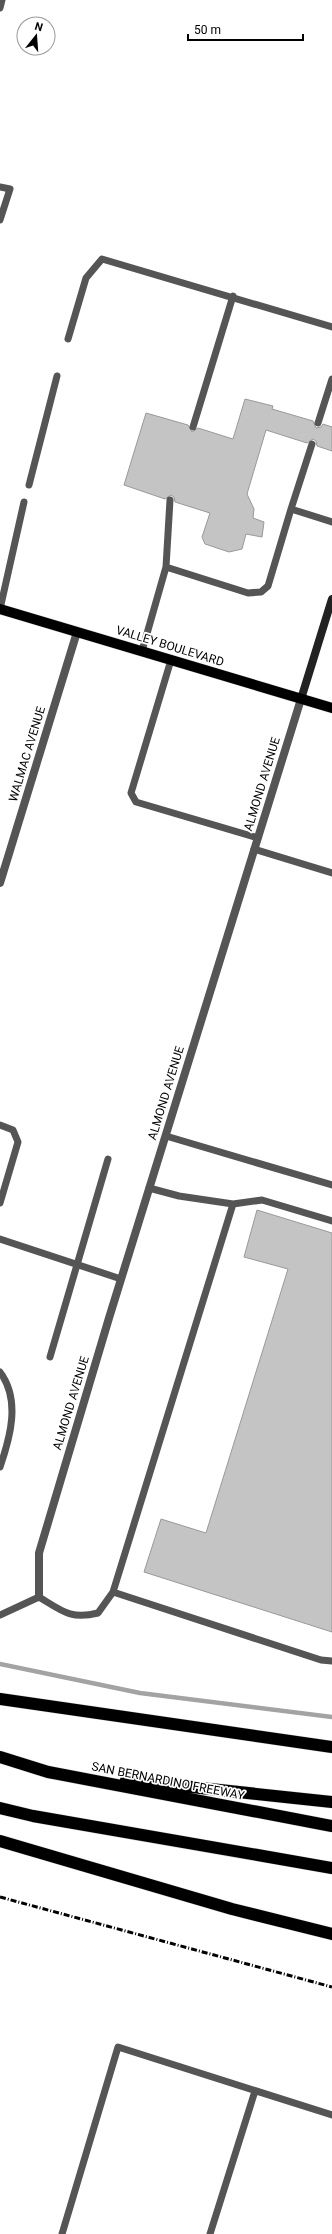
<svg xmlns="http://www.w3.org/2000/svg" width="332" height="2234" viewBox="0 0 332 2234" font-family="Roboto,sans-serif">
  <rect width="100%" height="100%" fill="#fff"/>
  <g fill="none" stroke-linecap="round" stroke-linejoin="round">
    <path stroke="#a3a3a3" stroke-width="4.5" d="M0 1664 140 1693 332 1717"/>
  </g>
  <path fill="#c4c4c4" stroke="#999" d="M245 399 273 406 272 409 313 421 316 428 321 427 323 424 332 427V451L317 446 316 441 313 439 307 443 266 430 247 494 254 509 253 518 264 522 262 537 246 534 242 549 229 552 205 544 202 537 210 513 175 502 174 497 171 495 165 499 124 485 146 413 188 425 192 432 198 428 233 439Z
    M257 1210 332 1233V1632L144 1572 161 1519 206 1533 288 1269 244 1257Z"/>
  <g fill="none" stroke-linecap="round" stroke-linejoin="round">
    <defs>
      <path id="primary" d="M0 609 332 708"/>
      <path id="highway" d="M0 1699 332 1747
        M0 1757 48 1772 332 1826
        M126 1780 332 1802
        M0 1808 33 1816 332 1868
        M0 1841 232 1909 332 1934"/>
    </defs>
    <use href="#primary" stroke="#dbdbdb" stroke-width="11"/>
    <use href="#highway" stroke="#dbdbdb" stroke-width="13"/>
    <path stroke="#555" stroke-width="7" d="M0 8 2 0
      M0 187 10 189 0 220
      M68 339 86 278 102 259 332 327
      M318 423 332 379
      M193 427 233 296
      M29 485 57 376
      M291 509 312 444
      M166 567 170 500
      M0 609 24 502
      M142 651 166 567 248 593 261 592 268 586 291 509 332 522
      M171 660 131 793 136 802 258 838
      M254 849 332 873
      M0 1125 13 1130 18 1142 0 1203
      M166 1136 332 1185
      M149 1188 179 1196 233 1204 262 1200 332 1221
      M0 1239 121 1279
      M50 1357 108 1159
      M0 1372C21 1400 10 1438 0 1467
      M113 1592 321 1660 332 1661
      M0 1615 39 1597C62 1611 71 1620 98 1613L113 1592 233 1204
      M62 2234 118 2047 332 2115
      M210 2234 255 2091"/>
    <path stroke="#555" stroke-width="8" d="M0 883 77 632
      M39 1597V1553L109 1318 301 699"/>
    <path stroke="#222" stroke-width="8" d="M301 699 332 599"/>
    <use href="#primary" stroke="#000" stroke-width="10"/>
    <use href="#highway" stroke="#000" stroke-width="12"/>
    <path stroke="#000" stroke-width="3" stroke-dasharray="6 2 1 2" stroke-linecap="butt" d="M0 1897 332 1987"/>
  </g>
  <g text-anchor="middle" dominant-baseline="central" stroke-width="3.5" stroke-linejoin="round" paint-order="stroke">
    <g font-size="12" fill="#000" stroke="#fff">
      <text transform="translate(170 646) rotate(17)">VALLEY BOULEVARD</text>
      <text transform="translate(27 754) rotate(-73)">WALMAC AVENUE</text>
      <text transform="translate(262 784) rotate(-73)">ALMOND AVENUE</text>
      <text transform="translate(166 1093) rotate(-73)">ALMOND AVENUE</text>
      <text transform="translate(71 1403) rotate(-73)">ALMOND AVENUE</text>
      <text transform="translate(168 1781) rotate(11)">SAN BERNARDINO FREEWAY</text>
    </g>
  </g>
  <g transform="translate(36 36) rotate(17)"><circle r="19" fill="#ffffff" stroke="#999999"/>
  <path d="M0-3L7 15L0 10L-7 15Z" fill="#000000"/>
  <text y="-6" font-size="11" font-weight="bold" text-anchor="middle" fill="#000000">N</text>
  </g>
  <path d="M188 34v6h115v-6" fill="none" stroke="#000000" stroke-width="2"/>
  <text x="194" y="34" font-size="12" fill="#000000" stroke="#ffffff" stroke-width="3" paint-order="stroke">50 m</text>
</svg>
